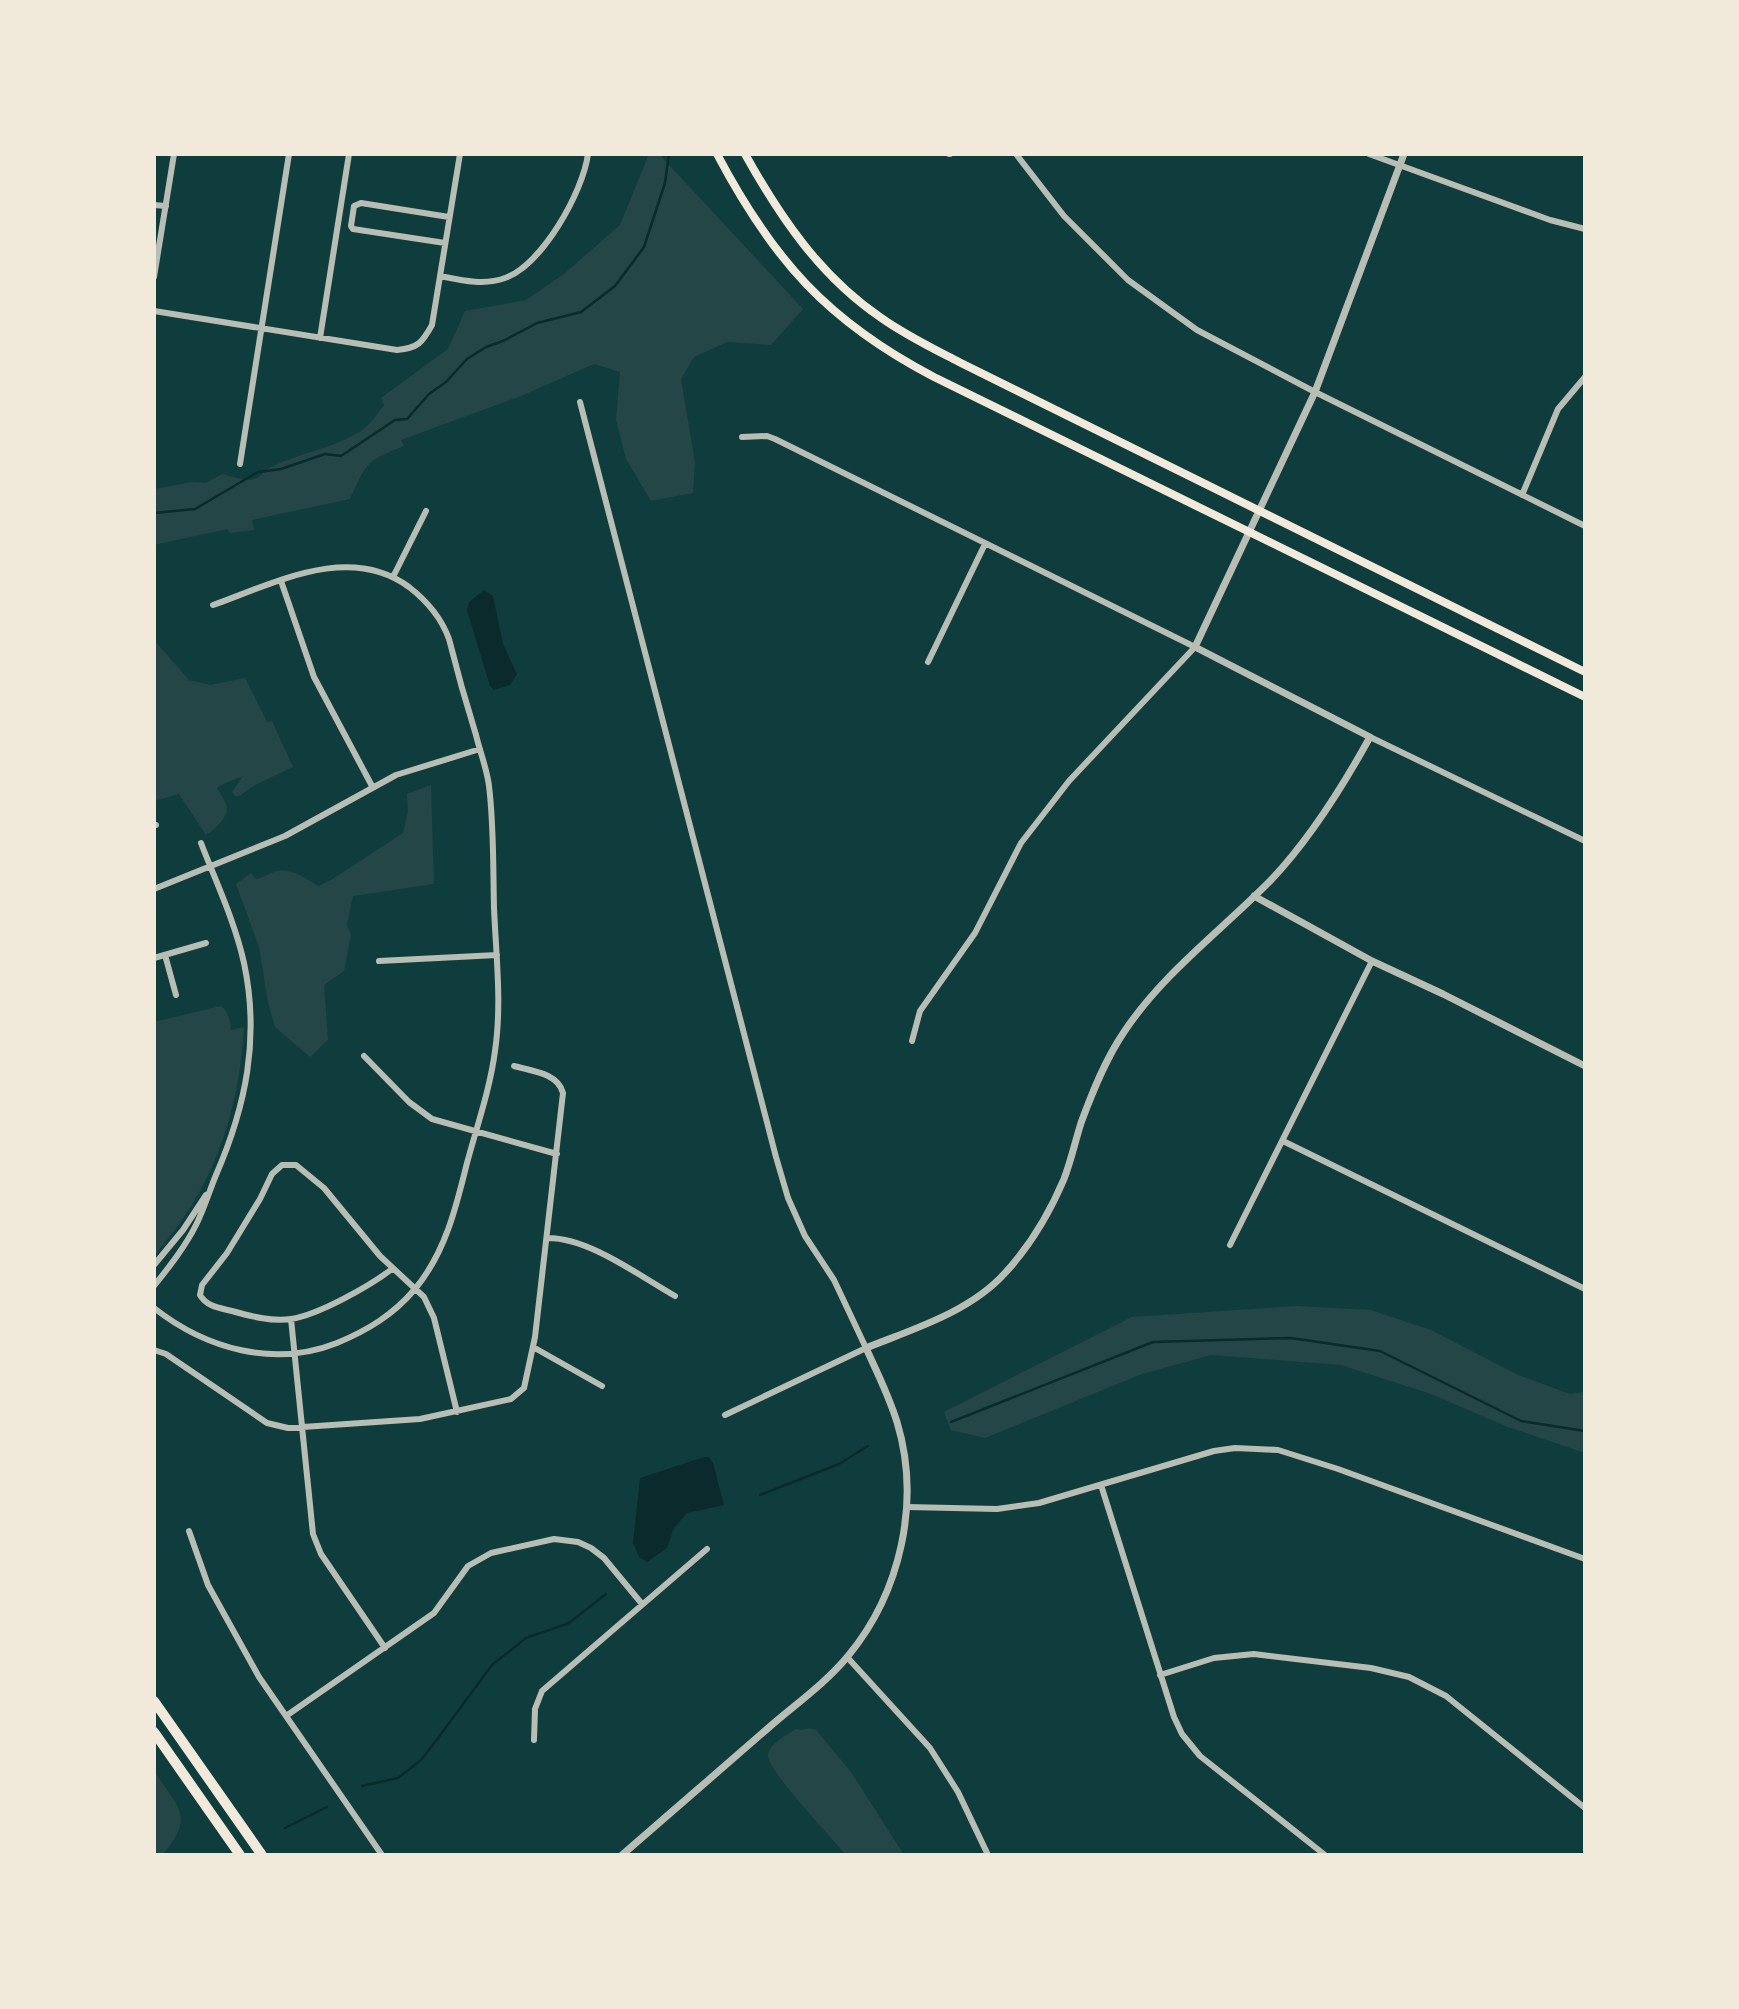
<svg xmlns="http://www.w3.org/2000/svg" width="1739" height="2009" viewBox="0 0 1739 2009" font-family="Signika,sans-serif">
  <rect width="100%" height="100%" fill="#0f3d3e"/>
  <path fill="#244646" d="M649 154H659L803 309 771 345 727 342 694 357 681 379 695 462 693 493 651 501 626 459 616 420 620 372 594 364 521 396 401 440 404 446C365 461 367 463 350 499L252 520 254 530 230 533 227 529 154 545V489L192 482 206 483 222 474C231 476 241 480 249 480 260 480 263 471 271 467 299 453 331 449 358 433 369 426 376 416 384 405L381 398 448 349 465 311 526 300 564 274 620 225Z
    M154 640 189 680 210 685 245 678 267 722 272 721 293 767 255 785 239 796H235L232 792 243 776C234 780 227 781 217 788 220 794 227 802 227 809 227 818 213 831 206 835L179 794 154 801Z
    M431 785 434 884 353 896 347 925 351 935 344 971 324 985 328 1040 310 1057 275 1027 268 1003 259 947 236 884 251 873 256 879C264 878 269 873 277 871 292 868 306 879 319 886L331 880 403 833 408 812 407 794Z
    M221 1006C229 1012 230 1021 231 1030L244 1027C239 1115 213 1189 154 1256V1022Z
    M1297 1306 1371 1310 1431 1330 1516 1374 1570 1394 1585 1392V1453L1508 1427 1431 1394 1341 1365 1211 1355 1142 1374 985 1438 951 1430 944 1412 1132 1317Z
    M809 1728 816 1730 851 1772 904 1855H846C834 1840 766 1769 768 1755 770 1743 787 1735 796 1729L801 1730Z
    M154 1771C178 1808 196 1816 162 1855H154Z"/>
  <path fill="#0a2a2b" d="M484 590 493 596 503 644 517 674 510 685 494 690 490 686 467 610 469 602Z
    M704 1457H709L713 1463 724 1505 687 1513 674 1528 667 1548 647 1562 639 1557 633 1543 640 1478Z"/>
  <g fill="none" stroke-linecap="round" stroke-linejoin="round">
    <path stroke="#0a2a2b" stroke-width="2.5" d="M154 513 195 509 258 472 281 469 325 454 341 456 395 420 407 419 429 394 446 382 467 359 486 347 503 341 537 323 581 312 615 286 644 247 665 183 669 154
      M951 1422 1153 1342 1291 1338 1380 1351 1521 1421 1585 1431
      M760 1495 839 1464 868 1446
      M362 1786 398 1778 421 1760 435 1742 492 1665 526 1638 569 1623 606 1594
      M285 1828 327 1807"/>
    <path stroke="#b8beb3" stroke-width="6" d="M949 154H950
      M1016 154 1064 216 1128 280 1197 330 1315 392 1585 526
      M1369 154 1550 220 1585 229
      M154 205 166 206
      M445 243 353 229 351 226 354 206 361 203 449 217
      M440 276C460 280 484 286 505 278 542 265 583 192 588 154
      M154 277 174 154
      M154 311 397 350C418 348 422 343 432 325L460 154
      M320 338 349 154
      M580 402 776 1157 788 1198 805 1236 834 1280 866 1348 725 1415
      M742 437 767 436 775 439 1195 647 1069 781 1021 843 975 933 920 1011 912 1041
      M240 464 289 154
      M1522 495 1558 409 1585 377
      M393 577 426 511
      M281 581 314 677 372 786
      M928 662 985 544
      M1370 737 1585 841
      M154 825H156
      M154 889 285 836 396 775 480 749
      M165 955 176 995
      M154 958 206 943
      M379 961 497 955
      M364 1056 409 1102 432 1119 557 1154
      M1283 1141 1585 1289
      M548 1238C589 1238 638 1275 675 1296
      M1230 1245 1372 961
      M154 1265 183 1230 206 1195
      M392 1269C370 1286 318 1315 291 1319 272 1322 250 1316 232 1311 220 1308 207 1307 200 1295L202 1285 227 1253 260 1199 272 1174 282 1165H296L324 1188 380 1256 424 1297 434 1318 457 1412
      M154 1286C169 1267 185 1247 196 1225 204 1209 209 1192 216 1175 246 1106 260 1038 244 963 235 922 216 882 201 843
      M154 1308C206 1349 274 1368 337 1343 368 1330 393 1315 415 1289 445 1253 456 1208 467 1163 477 1126 490 1089 495 1051 502 1004 496 955 494 908 493 868 494 826 489 786 487 769 480 752 476 735 466 703 457 671 449 639 441 617 427 601 409 587 349 543 275 583 213 605
      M291 1319 313 1534 321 1554 385 1648
      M533 1347 602 1386
      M154 1350 166 1354 267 1423 288 1428 420 1419 511 1399 524 1388 535 1337 563 1093C558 1073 532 1071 514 1066
      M1101 1485 1174 1717 1182 1734 1200 1756 1325 1855
      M907 1507 997 1509 1039 1503 1214 1451 1235 1448 1278 1450 1338 1469 1585 1559
      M189 1531 208 1585 259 1677 382 1855
      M847 1657 930 1748 958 1792 988 1855
      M1160 1675 1214 1658 1254 1654 1371 1668 1409 1677 1446 1696 1585 1808
      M286 1716 434 1613 468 1566 491 1553 554 1539 578 1542 591 1548 604 1558 642 1604
      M534 1740 535 1709 542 1691 707 1549"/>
    <path stroke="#b8beb3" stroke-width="7" d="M1254 896 1372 961 1443 994 1585 1066
      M622 1855C670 1813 718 1772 766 1730 793 1706 825 1684 848 1656 901 1592 921 1501 897 1422 889 1396 877 1372 866 1348 913 1329 970 1312 1005 1273 1029 1247 1050 1212 1064 1179 1071 1161 1075 1142 1081 1123 1092 1093 1105 1060 1124 1032 1163 973 1221 931 1271 880 1310 839 1343 786 1370 737L1195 647 1315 392 1404 154"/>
    <path stroke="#f1e9da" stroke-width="8" d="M717 154C773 260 827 321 934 377L1585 697
      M745 154C780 217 820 276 880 317 905 335 932 348 959 362L1585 672"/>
    <path stroke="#f1e9da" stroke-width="10" d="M154 1701 262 1855
      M154 1732 240 1855"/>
  </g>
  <rect width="1739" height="2009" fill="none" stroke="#f1e9da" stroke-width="312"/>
</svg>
